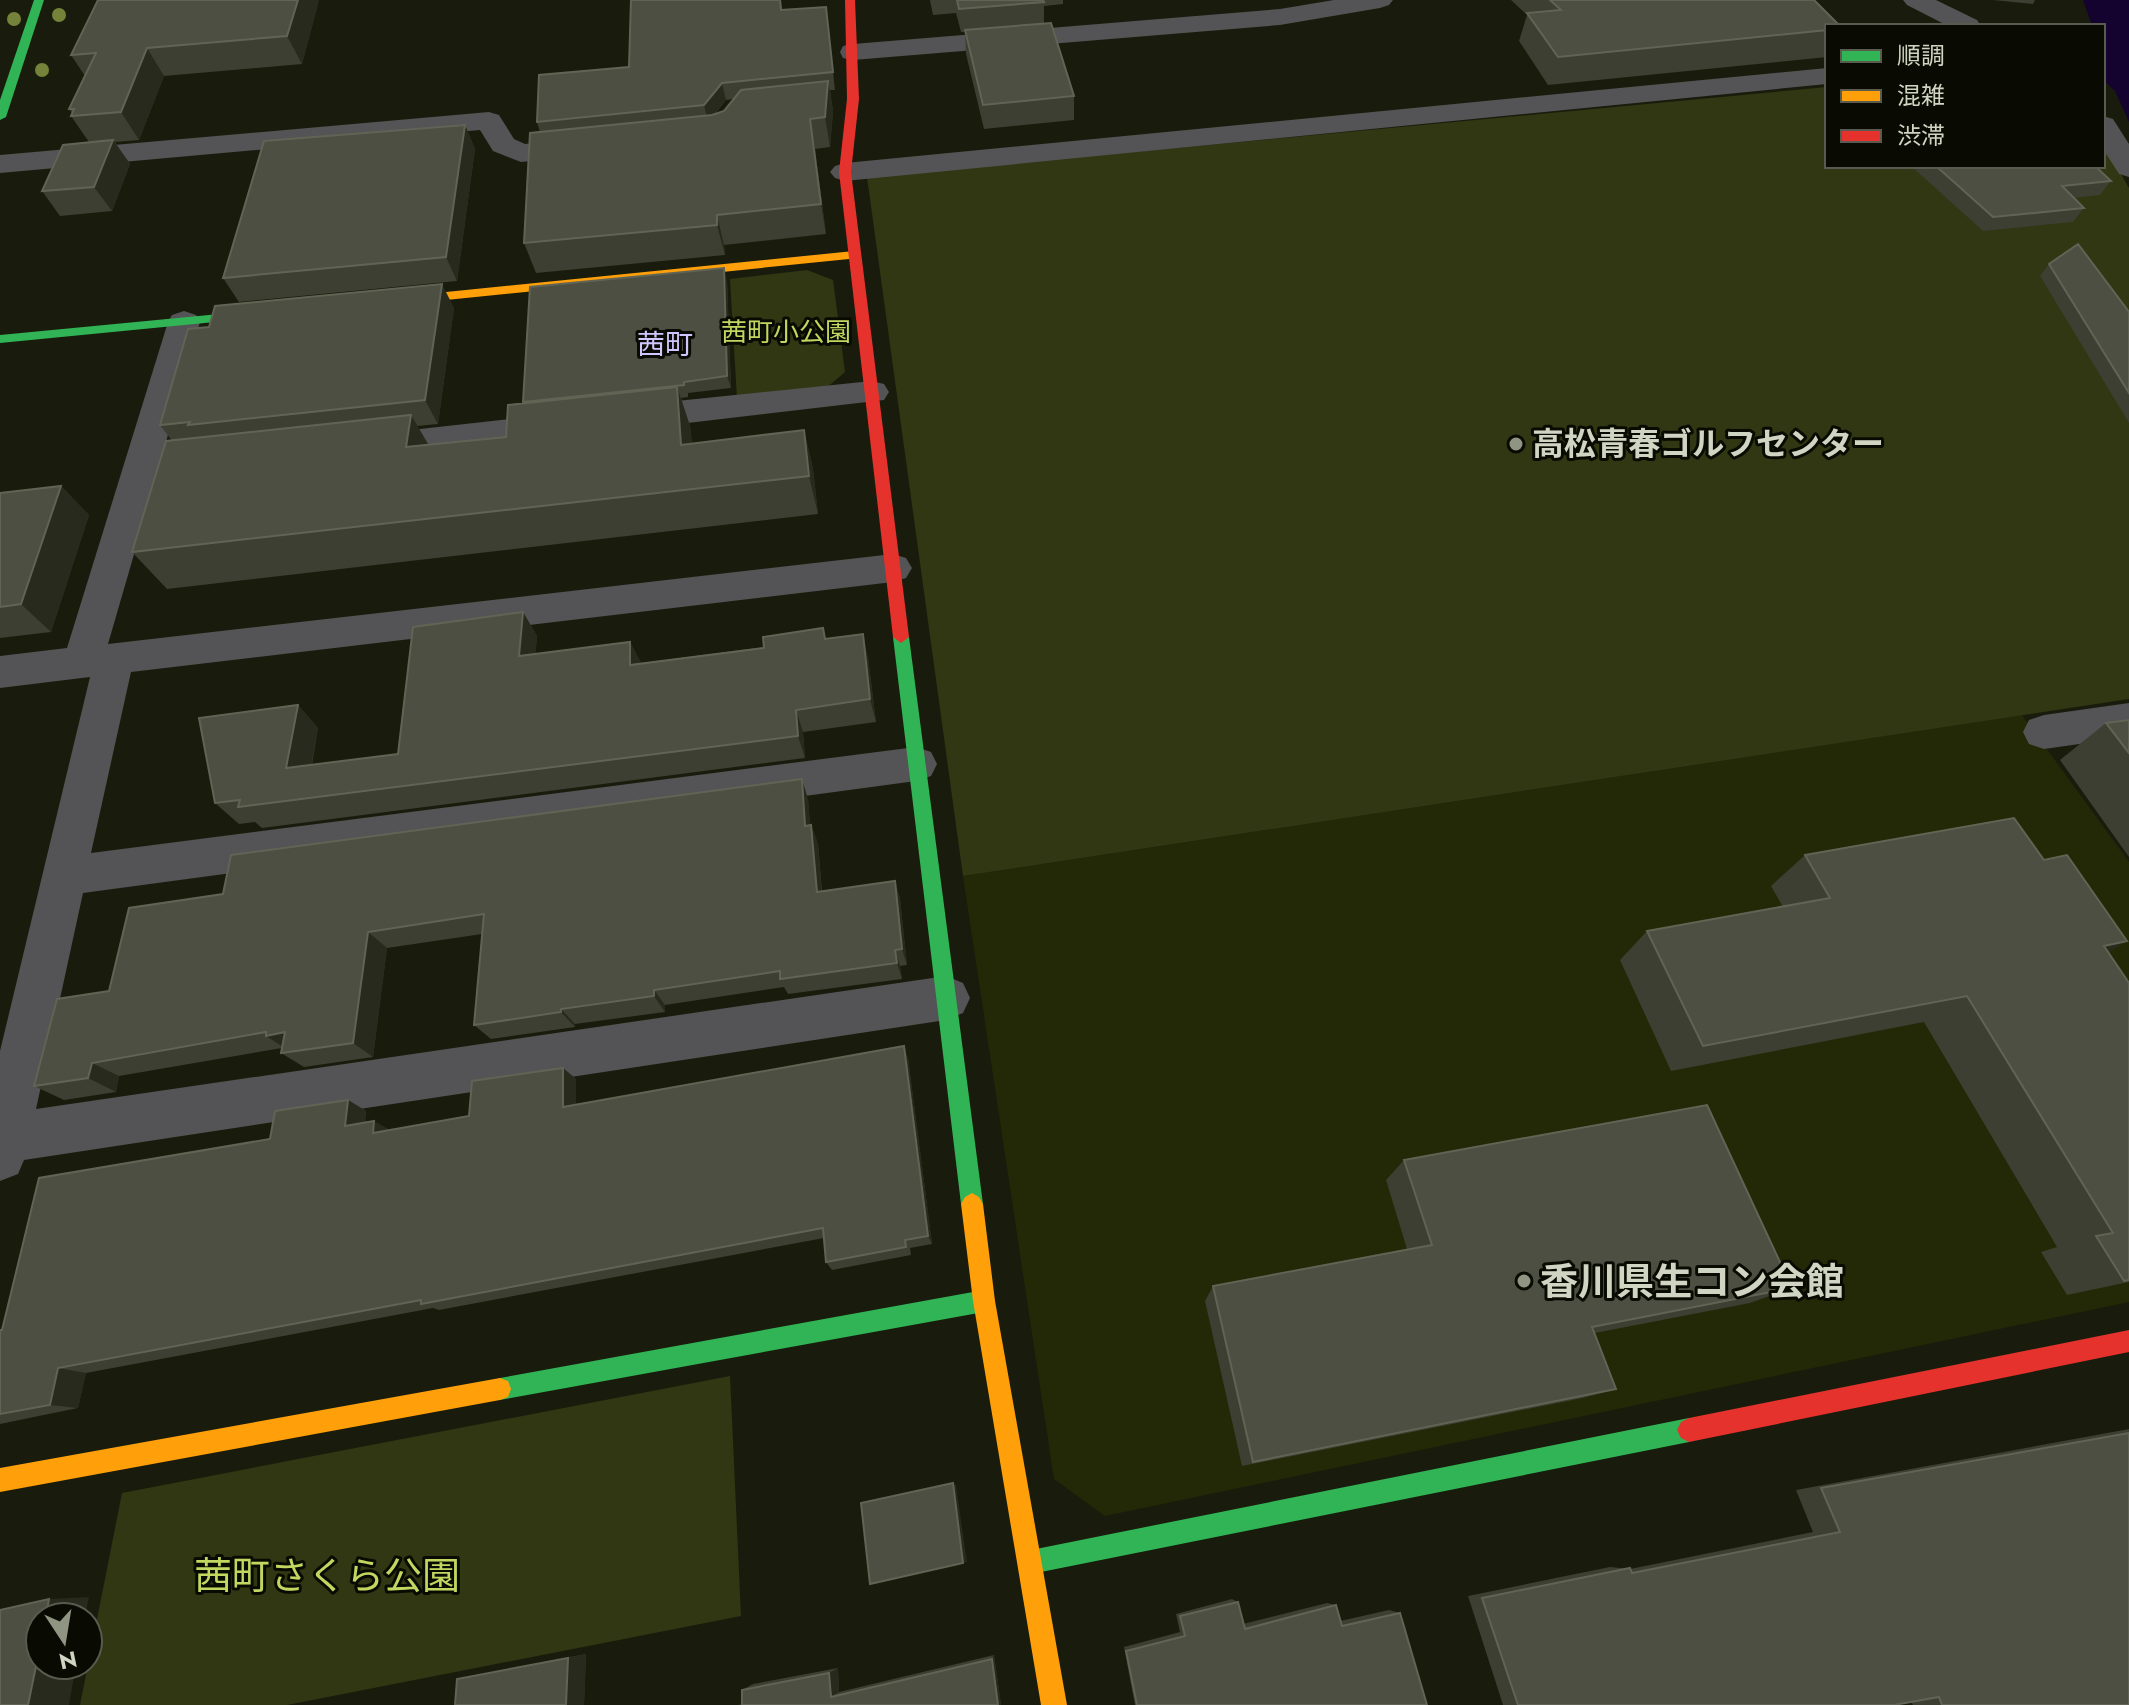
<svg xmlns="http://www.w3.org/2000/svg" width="2129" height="1705" viewBox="0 0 2129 1705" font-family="Jost,'Noto Sans JP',sans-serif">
  <rect width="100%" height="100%" fill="#191c0c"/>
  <path fill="#232906" d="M2022 715 2129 862V1302L1105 1516 1054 1479 963 876Z"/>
  <path fill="#303712" d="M1827 87V166H2103V143L2129 188V699L963 876 867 177Z
    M807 270 833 280 845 372 825 389 737 399 730 279Z
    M730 1376 741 1616 287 1705H80L122 1493Z"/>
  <path fill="#14032f" d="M2083 0H2129V122L2115 91 2103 80V26H2092Z"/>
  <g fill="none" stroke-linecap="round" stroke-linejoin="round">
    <path fill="#545355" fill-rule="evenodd" d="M1334 0H1393L1389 5 1380 8 1280 25 853 60 843 58 840 52 843 46 853 44 1280 9Z
      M1903 0H1936L1977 20 1981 26H1948L1907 5Z
      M1827 68V84L845 181 835 178 830 172 835 166 845 163Z
      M489 112 499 115 514 139 525 144 588 137 598 140 602 146 598 152 588 155 521 162 493 151 480 130 0 173V155Z
      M2103 116 2113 119 2129 144V177L2119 174 2103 149Z
      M184 311 196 315 200 322 162 456 218 449 231 453 236 462 231 471 155 482 108 644 893 554 906 558 912 568 906 578 893 582 131 672 91 853 916 747 931 752 937 764 931 776 916 781 83 893 36 1109 946 976 963 983 970 998 963 1013 946 1020 24 1160 18 1174 0 1181V1051L90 677 0 688V656L67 648 168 322 172 315Z
      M872 381 884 384 889 392 884 400 628 430 616 426 611 418 616 410 628 406Z
      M564 413 576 417 581 425 576 433 366 459 354 456 348 447 354 438 366 435Z
      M2129 703V737L2044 749 2029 744 2023 732 2029 720 2044 715Z"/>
    <path fill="#30b455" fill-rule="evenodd" d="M34 0H44L6 117 0 120V100Z
      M271 309 278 313 276 316 0 343V335Z
      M901 631 909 637 983 1204 979 1211 972 1215 965 1211 961 1204 893 637Z
      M984 1290 992 1293 995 1301 992 1309 984 1312 500 1400 492 1397 489 1389 492 1381 500 1378Z
      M1689 1418 1697 1422 1701 1430 1697 1438 1689 1442 1031 1574 1022 1571 1019 1562 1022 1553 1031 1550Z"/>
    <path fill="#ff9f0a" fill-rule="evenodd" d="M854 251 860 255 859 258 387 306 380 302 387 298Z
      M972 1193 979 1197 983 1204 995 1301 1067 1705H1041L973 1301 961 1204 965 1197Z
      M500 1378 508 1381 511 1389 508 1397 500 1400 0 1492V1468Z"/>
    <path fill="#e5322d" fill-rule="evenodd" d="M845 0H855L859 99 851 172 909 637 901 643 893 637 839 172 847 99Z
      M2129 1330V1352L1689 1442 1681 1438 1677 1430 1681 1422 1689 1418Z"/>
  </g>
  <g fill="#75833a">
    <circle cx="59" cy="15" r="7"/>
    <circle cx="14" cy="19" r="7"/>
    <circle cx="42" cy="70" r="7"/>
  </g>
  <path fill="#3c3f31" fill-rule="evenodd" d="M319 0 302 64 164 76 139 140 115 142 130 164 112 211 60 216 42 191 89 142 71 116 72 113 69 109 85 76 71 55Z
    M631 0H781L782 10 826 7 835 90H830L833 111 830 147 815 149 826 234 724 245 725 255 536 273 524 243 540 132 537 122 629 67ZM733 99 724 111 715 114 726 100Z
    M930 0H1063V4L1044 6V23L1074 96V120L984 129 966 54 965 32H961L956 13 933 15Z
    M1511 0H1814L1827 26V57L1548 85 1519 41 1527 15Z
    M1993 0H2035L2033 4Z
    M465 125 475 149 457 281 239 302 223 278Z
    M1911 166H2095L2111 181 2100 195 2074 198 2084 208 2073 222 1983 231Z
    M2049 264 2129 312V423L2040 276Z
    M727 280 731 388 688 393V397L681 398 690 426 692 444 804 430 813 469 818 514 167 589 132 552 172 441 160 425 454 308 438 424 417 426 428 445 506 437 523 403Z
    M61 486 89 515 51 632 0 638V493Z
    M523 612 537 636 535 654 630 642 641 663 826 639 868 657 876 722 803 732 805 758 262 828 255 822 239 824 215 803 298 705 318 728 312 765 398 754Z
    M2129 720V857L2060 760 2106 723Z
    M808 799 810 825H811L818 844 822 891 895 881 900 899 907 965 900 966 902 979 788 994 784 987 665 1005V1012L575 1024V1027L491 1039 474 1025 482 934 387 948 373 1057 304 1067 281 1053 282 1048 119 1076 116 1092 64 1100 34 1086 109 991 223 894Z
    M1805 855 2044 860 2127 941 2108 952 2129 983V1282L2067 1295 2041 1252 2057 1247 1924 1022 1671 1071 1620 960 1647 931 1783 907 1771 886Z
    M908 1058 932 1244 910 1248 911 1255 832 1270 826 1262 824 1238 439 1310 433 1308 86 1373 78 1408 0 1424V1330L270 1139 348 1100 366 1111 365 1123 374 1121 389 1130 469 1116 563 1068 576 1079V1104Z
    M1404 1160 1792 1288 1750 1303 1595 1333 1616 1389 1583 1398 1242 1466 1205 1301 1213 1286 1407 1249 1386 1180Z
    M2129 1429V1705H1913L1911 1702 1894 1705H1503L1468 1596 1610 1567 1630 1569 1813 1532 1796 1490Z
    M1232 1599 1238 1602 1243 1624 1327 1603 1336 1605 1340 1621 1389 1610 1400 1613 1427 1705H1135L1124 1647 1180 1632 1176 1614Z
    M586 1654 584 1705H455L457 1679Z
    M994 1655 1001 1705H738L742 1704V1690L753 1684 838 1668 839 1692Z"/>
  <path fill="#272a1c" d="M298 0H319L302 64 287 36Z
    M147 48 164 76 139 140 121 112Z
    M828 81 833 111 830 147 825 117Z
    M722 83 726 100 708 122 704 105Z
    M810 119 815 149 826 234 821 204Z
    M465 125 475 149 457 281 446 257Z
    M113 140 130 164 112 211 94 187Z
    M717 215 724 245 725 255 717 225Z
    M724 268 727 280 731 388 727 376Z
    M442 284 454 308 438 424 425 400Z
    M677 387 690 426 695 484 681 445Z
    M411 415 434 454 406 447Z
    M804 430 813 469 818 514 809 476Z
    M61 486 89 515 51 632 21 604Z
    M523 612 537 636 534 679 519 656Z
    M863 634 868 657 876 722 870 699Z
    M630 642 642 665H630Z
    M298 705 318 728 307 790 286 768Z
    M796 710 803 732 805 758 798 736Z
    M802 779 808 799 812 844 805 826Z
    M811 825 818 844 823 909 817 892Z
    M895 881 900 899 907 965 902 949Z
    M368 932 387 948 373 1057 353 1043Z
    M2127 941 2077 970 2104 946Z
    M895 950 900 966 902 979 897 963Z
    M654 990 665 1005V1012L654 996Z
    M561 1009 575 1024V1027L561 1012Z
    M285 1032 288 1050 266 1036Z
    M904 1046 908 1058 932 1244 928 1236Z
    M92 1063 119 1076 116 1092 88 1078Z
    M563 1068 576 1079V1118L563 1107Z
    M348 1100 366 1111 363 1137 345 1126Z
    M374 1121 392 1131 373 1133Z
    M58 1368 86 1373 78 1408 50 1405Z
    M953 1483 956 1485 967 1562 963 1563Z
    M89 1597 85 1617H46L49 1599Z
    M40 1647V1665H76L69 1705H28Z
    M586 1654 584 1705H566L568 1658Z
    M994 1655 1001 1705H998L992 1659Z
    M838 1668 839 1692 831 1697 829 1673Z"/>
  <path fill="#4c4f41" stroke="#616455" stroke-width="2" d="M98 0H298L287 36 147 48 121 112 71 116 74 109H69L96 53 71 55Z
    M631 0H780L781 10 826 7 833 72 722 83 704 105 537 122 539 75 629 67Z
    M957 0H1043L1044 2 959 9Z
    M1550 0H1814L1840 26H1827V30L1558 57 1527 13 1561 10Z
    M1051 23 1074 96 983 105 965 30Z
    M828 81 825 117 810 119 821 204 717 215V225L524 243 530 133 712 115 724 111 741 90Z
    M465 125 446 257 223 278 264 141Z
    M113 140 94 187 42 191 63 145Z
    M1936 166H2095L2111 181 2062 186 2084 208 1993 217Z
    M2078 244 2129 312V393L2049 264Z
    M724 268 727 376 684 382V385L523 402 530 287Z
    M442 284 425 400 188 425 190 422 160 425 188 329 209 327 215 306Z
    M677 387 681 445 804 430 809 476 132 552 166 441 411 415 406 447 506 437 508 405Z
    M61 486 21 604 0 607V493Z
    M523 612 519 656 630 642V665L764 648 763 637 823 628 825 639 863 634 870 699 796 710 798 736 238 807 240 800 215 803 199 718 298 705 286 768 398 754 413 627Z
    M2129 720V753L2106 723Z
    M802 779 805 826 811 825 817 892 895 881 902 949 895 950 897 963 780 979V971L654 990V996L561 1009V1012L474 1025 484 914 368 932 353 1043 281 1053 285 1032 266 1036V1032L92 1063 88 1078 34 1086 57 999 109 991 129 908 223 894 231 855Z
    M2014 818 2044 860 2067 855 2127 941 2104 946 2129 983V1280L2124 1281 2096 1236 2113 1233 1967 996 1703 1046 1647 931 1830 898 1805 855Z
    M904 1046 928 1236 905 1240 906 1247 826 1262 823 1228 421 1304V1300L58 1368 50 1405 0 1414V1330H2L39 1178 270 1139 275 1111 348 1100 345 1126 374 1121 373 1133 469 1116 472 1081 563 1068V1107Z
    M1707 1105 1792 1288 1592 1327 1616 1389 1253 1462 1213 1286 1432 1245 1404 1160Z
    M2129 1433V1705H1942L1939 1697 1894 1705H1518L1482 1598 1630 1568 1632 1573 1840 1532 1821 1488Z
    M953 1483 963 1563 870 1584 861 1503Z
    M49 1599 46 1617H40V1647L28 1705H0V1610Z
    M1238 1602 1245 1629 1336 1605 1342 1626 1400 1613 1427 1705H1137L1126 1651 1185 1636 1180 1616Z
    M568 1658 566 1705H455L457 1679Z
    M992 1659 998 1705H742V1690L829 1673 831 1697Z"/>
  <g fill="#909482" stroke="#090b02" stroke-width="3">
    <circle cx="1516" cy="444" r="8"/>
    <circle cx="1524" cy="1281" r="8"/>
  </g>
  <g text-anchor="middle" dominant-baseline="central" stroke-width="6" stroke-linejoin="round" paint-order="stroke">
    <g font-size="26" fill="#c1d75f" stroke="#090b02">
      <text x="786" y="332">茜町小公園</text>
    </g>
    <g font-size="28" fill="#d0c5fe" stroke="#090b02">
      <text x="665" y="344">茜町</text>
    </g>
    <g font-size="32" font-weight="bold" fill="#d0d4c2" stroke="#090b02" text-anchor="start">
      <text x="1532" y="444">高松青春ゴルフセンター</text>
    </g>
    <g font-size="38" font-weight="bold" fill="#d0d4c2" stroke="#090b02" text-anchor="start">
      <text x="1540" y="1281">香川県生コン会館</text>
    </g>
    <g font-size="38" fill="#c1d75f" stroke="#090b02">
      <text x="327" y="1575">茜町さくら公園</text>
    </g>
  </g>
  <rect x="1825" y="24" width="280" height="144" fill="#090b02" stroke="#595b4f" stroke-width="2"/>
  <rect x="1841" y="50" width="40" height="12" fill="#30b455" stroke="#595b4f" stroke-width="2"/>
  <text x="1897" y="64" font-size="24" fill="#d0d4c2">順調</text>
  <rect x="1841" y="90" width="40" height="12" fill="#ff9f0a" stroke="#595b4f" stroke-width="2"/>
  <text x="1897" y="104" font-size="24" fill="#d0d4c2">混雑</text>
  <rect x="1841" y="130" width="40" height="12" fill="#e5322d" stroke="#595b4f" stroke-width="2"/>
  <text x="1897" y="144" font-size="24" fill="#d0d4c2">渋滞</text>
  <g transform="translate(64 1641) rotate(168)"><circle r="38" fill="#090b02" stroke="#595b4f" stroke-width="2"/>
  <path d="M0-6L14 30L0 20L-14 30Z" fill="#909482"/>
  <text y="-12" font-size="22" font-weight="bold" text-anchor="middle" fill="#d0d4c2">N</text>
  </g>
</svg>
